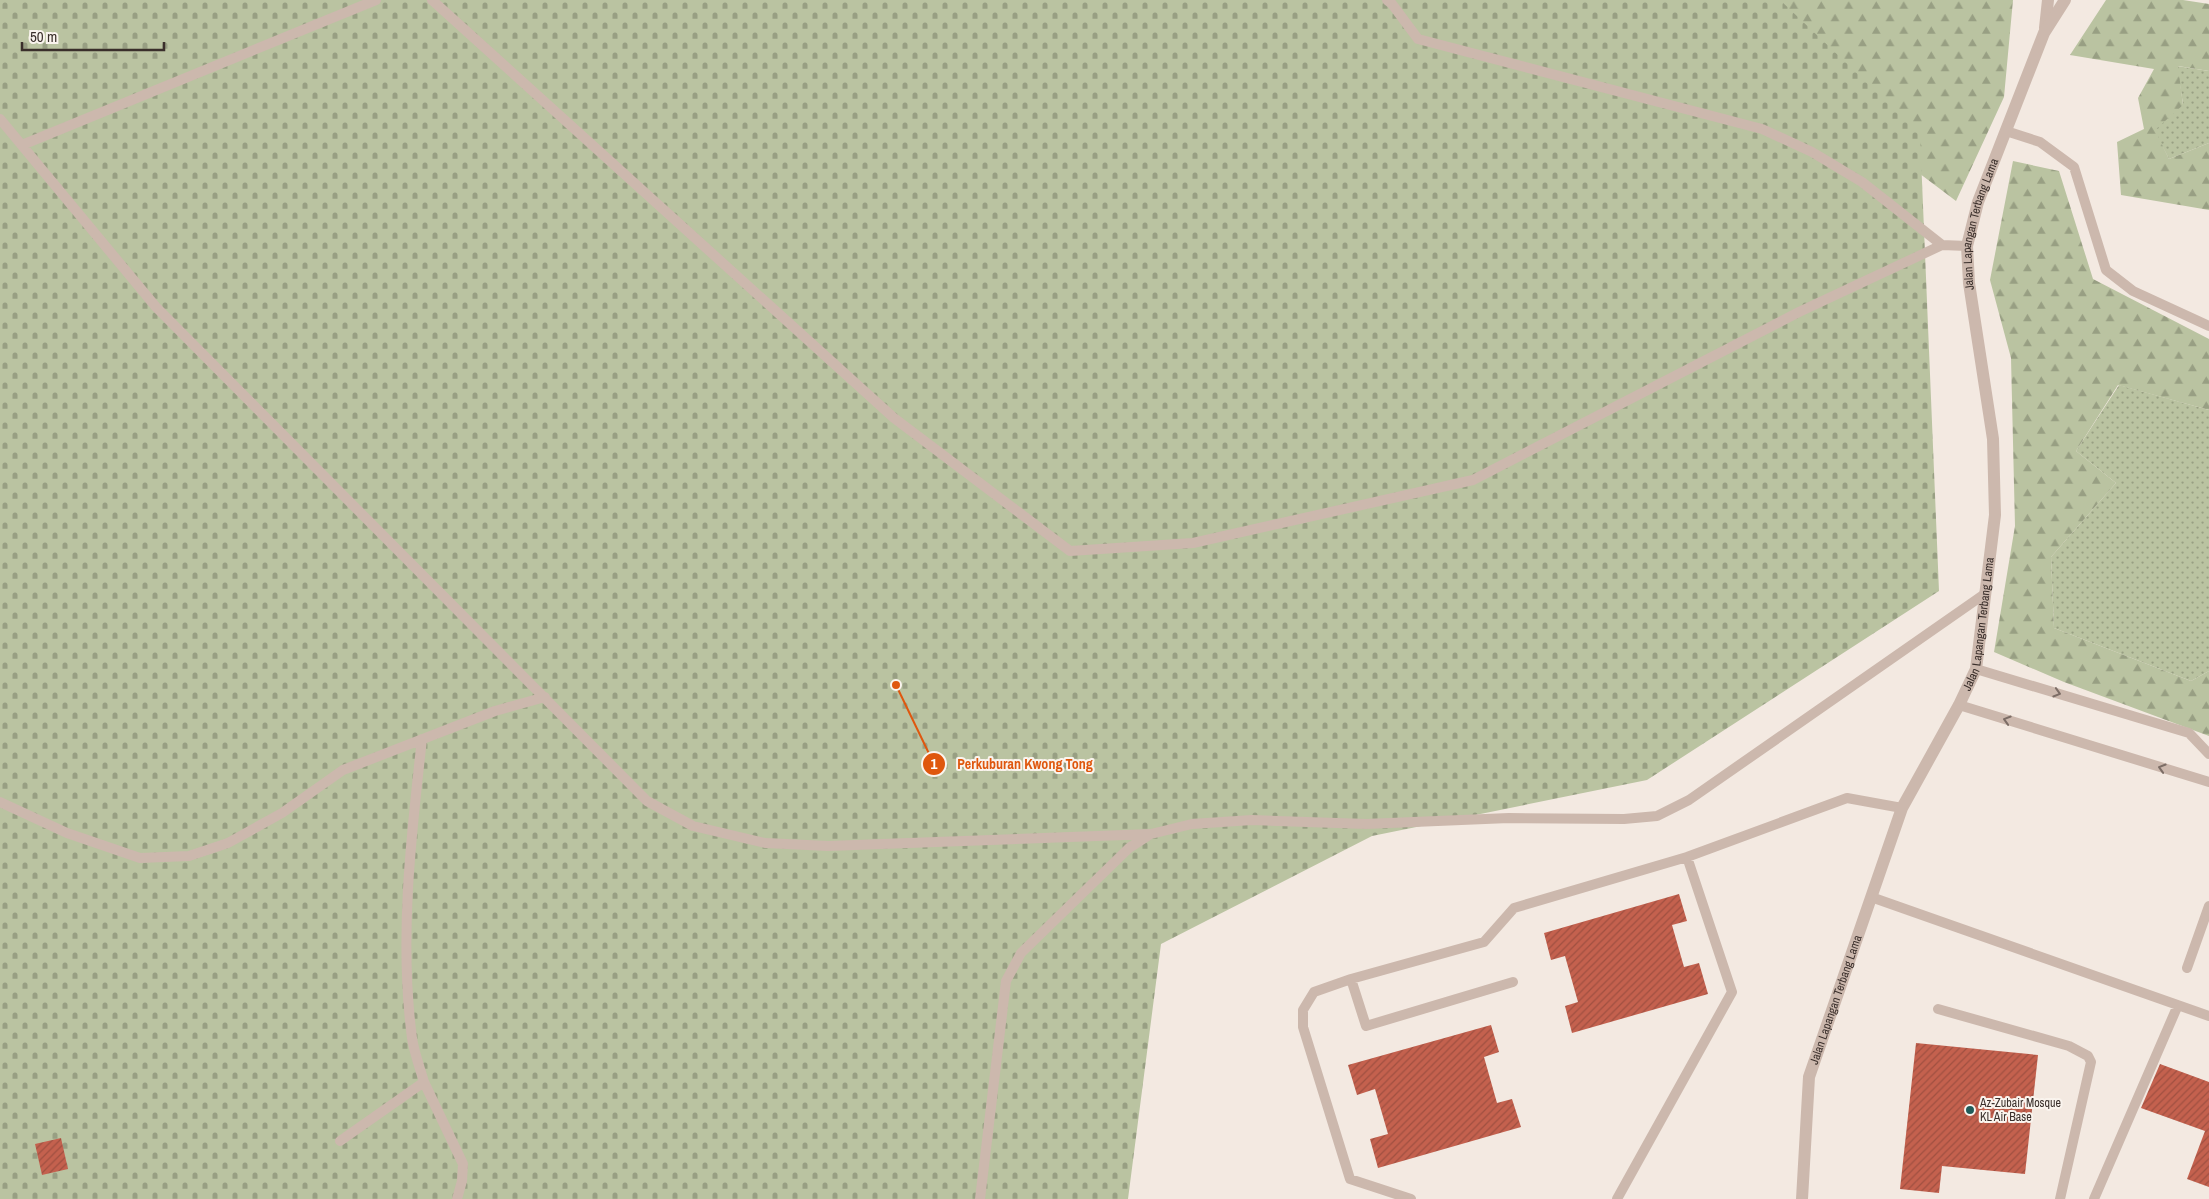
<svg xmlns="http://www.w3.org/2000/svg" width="2209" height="1199" viewBox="0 0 2209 1199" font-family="'Archivo Narrow',sans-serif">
  <defs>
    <pattern id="green-dots" width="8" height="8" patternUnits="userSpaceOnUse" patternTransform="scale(1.25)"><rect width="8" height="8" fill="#bac3a1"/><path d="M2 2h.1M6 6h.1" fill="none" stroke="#989f83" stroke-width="1.8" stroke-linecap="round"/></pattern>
    <pattern id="forest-firs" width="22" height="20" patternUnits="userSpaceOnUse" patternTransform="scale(1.25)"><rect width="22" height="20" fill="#bac3a1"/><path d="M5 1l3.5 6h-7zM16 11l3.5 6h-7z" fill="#989f83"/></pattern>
    <pattern id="cemetery-stones" width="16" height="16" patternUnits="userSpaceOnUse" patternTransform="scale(1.25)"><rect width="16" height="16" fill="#bac3a1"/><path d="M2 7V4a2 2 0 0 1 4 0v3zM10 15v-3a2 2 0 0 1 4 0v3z" fill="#989f83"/></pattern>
    <pattern id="building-hatch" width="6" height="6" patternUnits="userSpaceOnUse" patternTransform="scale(1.25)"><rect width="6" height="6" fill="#c4614e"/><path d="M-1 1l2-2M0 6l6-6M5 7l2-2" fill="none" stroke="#a05041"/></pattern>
  </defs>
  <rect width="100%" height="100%" fill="#f3e9e1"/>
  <path fill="url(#green-dots)" d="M2177 66 2209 71V143L2169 159 2154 130 2183 104Z
    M2119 385 2209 410V671L2191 681 2054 628 2051 557 2116 483 2076 451Z"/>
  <path fill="url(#forest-firs)" d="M1545 0H2013L2004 97 1956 201 1822 100Z
    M2106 0H2183L2209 4V71L2178 66 2183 105 2155 130 2169 159 2209 143V210L2121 195 2117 142 2144 129 2138 98 2154 69 2070 55Z
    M2013 161 2059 171 2093 279 2209 339V410L2118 385 2076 451 2116 483 2051 557 2054 628 2191 681 2209 671V736L2064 682 1994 652 2015 526 2011 358 1990 280Z"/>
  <path fill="url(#cemetery-stones)" d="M0 0H1780L1920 133 1939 591 1647 780 1372 836 1161 944 1128 1199H0Z"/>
  <path fill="url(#building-hatch)" d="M1679 894 1687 921 1672 925 1684 967 1699 963 1708 994 1572 1033 1565 1006 1578 1002 1565 956 1551 960 1544 933Z
    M1491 1025 1499 1052 1484 1057 1497 1103 1512 1099 1521 1127 1378 1168 1370 1139 1388 1134 1375 1089 1357 1095 1348 1065Z
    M1916 1043 2038 1055 2025 1174 1942 1166 1939 1193 1900 1189Z
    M2160 1064 2209 1082V1187L2187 1179 2205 1131 2141 1108Z
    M61 1138 68 1169 42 1175 35 1144Z"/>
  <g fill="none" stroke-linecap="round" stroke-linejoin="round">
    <path stroke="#ccb8ad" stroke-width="10" d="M432 0 894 418 1070 551 1193 543 1473 480 1799 312 1942 245 1967 246
      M1387 0 1392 4 1418 39 1762 129 1812 152 1862 182 1942 245
      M0 119 156 307 647 801 693 826 765 843 828 846 1151 834 1192 824 1252 820 1366 824 1509 818 1624 819 1657 816 1689 800 1986 593
      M2006 131 2040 142 2074 167 2106 270 2133 291 2209 326
      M22 145 376 0
      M1976 669 2189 733 2209 754
      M1959 705 2209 782
      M0 802 67 833 140 858 189 856 228 843 282 813 343 770 495 711 545 697
      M1871 897 2209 1016
      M2187 968 2209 906
      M1351 979 1366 1026 1513 982
      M1938 1009 2069 1046 2088 1056 2091 1062 2060 1199
      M424 1082 463 1164 462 1181 457 1199
      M340 1141 424 1082C420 1068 414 1052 412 1038 399 939 411 837 422 739
      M980 1199 1006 981 1021 953 1129 848 1149 835
      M1411 1199 1350 1179 1303 1027V1010L1314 992 1351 979 1484 942 1514 908 1687 857 1847 798 1902 808
      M1617 1199 1732 992 1687 857
      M2094 1199 2178 1005"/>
    <g stroke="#ccb8ad" stroke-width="12">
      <path d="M2045 28 2048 0"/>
      <path id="s1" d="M1802 1199 1809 1077 1902 808 1959 705 1976 669 1995 515 1993 439 1969 283 1967 246 1978 202 2044 33 2065 0"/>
    </g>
  </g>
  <defs><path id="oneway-chevron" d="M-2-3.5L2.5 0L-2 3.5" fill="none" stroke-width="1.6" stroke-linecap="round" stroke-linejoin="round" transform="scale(1.25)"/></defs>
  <g stroke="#7c6d66">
    <use href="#oneway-chevron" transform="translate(2057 693) rotate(17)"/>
    <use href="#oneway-chevron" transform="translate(2007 720) rotate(-163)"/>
    <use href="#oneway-chevron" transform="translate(2162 768) rotate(-163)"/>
  </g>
  <circle fill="#215c5a" stroke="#faf4ee" stroke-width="2" cx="1970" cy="1110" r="5"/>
  <g text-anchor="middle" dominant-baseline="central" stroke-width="4" stroke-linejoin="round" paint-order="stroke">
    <g font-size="12" fill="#3a2f2b" stroke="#faf4ee">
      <text stroke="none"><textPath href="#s1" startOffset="1014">Jalan Lapangan Terbang Lama</textPath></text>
      <text stroke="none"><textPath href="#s1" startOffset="609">Jalan Lapangan Terbang Lama</textPath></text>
      <text stroke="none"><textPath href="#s1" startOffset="204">Jalan Lapangan Terbang Lama</textPath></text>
    </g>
    <g font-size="12" fill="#3a2f2b" stroke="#faf4ee" text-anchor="start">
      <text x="1980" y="1103">Az-Zubair Mosque<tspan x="1980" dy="14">KL Air Base</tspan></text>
    </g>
  </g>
  <path fill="none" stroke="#df570e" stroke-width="2" d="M896 685L934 764"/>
  <g fill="#df570e" stroke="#faf4ee" stroke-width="2">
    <circle cx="896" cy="685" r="5"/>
    <circle cx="934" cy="764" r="12"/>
  </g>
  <g font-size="15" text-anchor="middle" font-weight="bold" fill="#fff">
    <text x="934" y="769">1</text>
  </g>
  <g font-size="14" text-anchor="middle" font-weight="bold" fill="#df570e" stroke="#faf4ee" stroke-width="4" stroke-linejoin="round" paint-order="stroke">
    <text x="1025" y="769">Perkuburan Kwong Tong</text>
  </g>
  <path d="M22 42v8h142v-8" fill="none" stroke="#3a2f2b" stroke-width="2.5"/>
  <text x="30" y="42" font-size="15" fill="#3a2f2b" stroke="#faf4ee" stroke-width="4" paint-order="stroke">50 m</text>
</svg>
